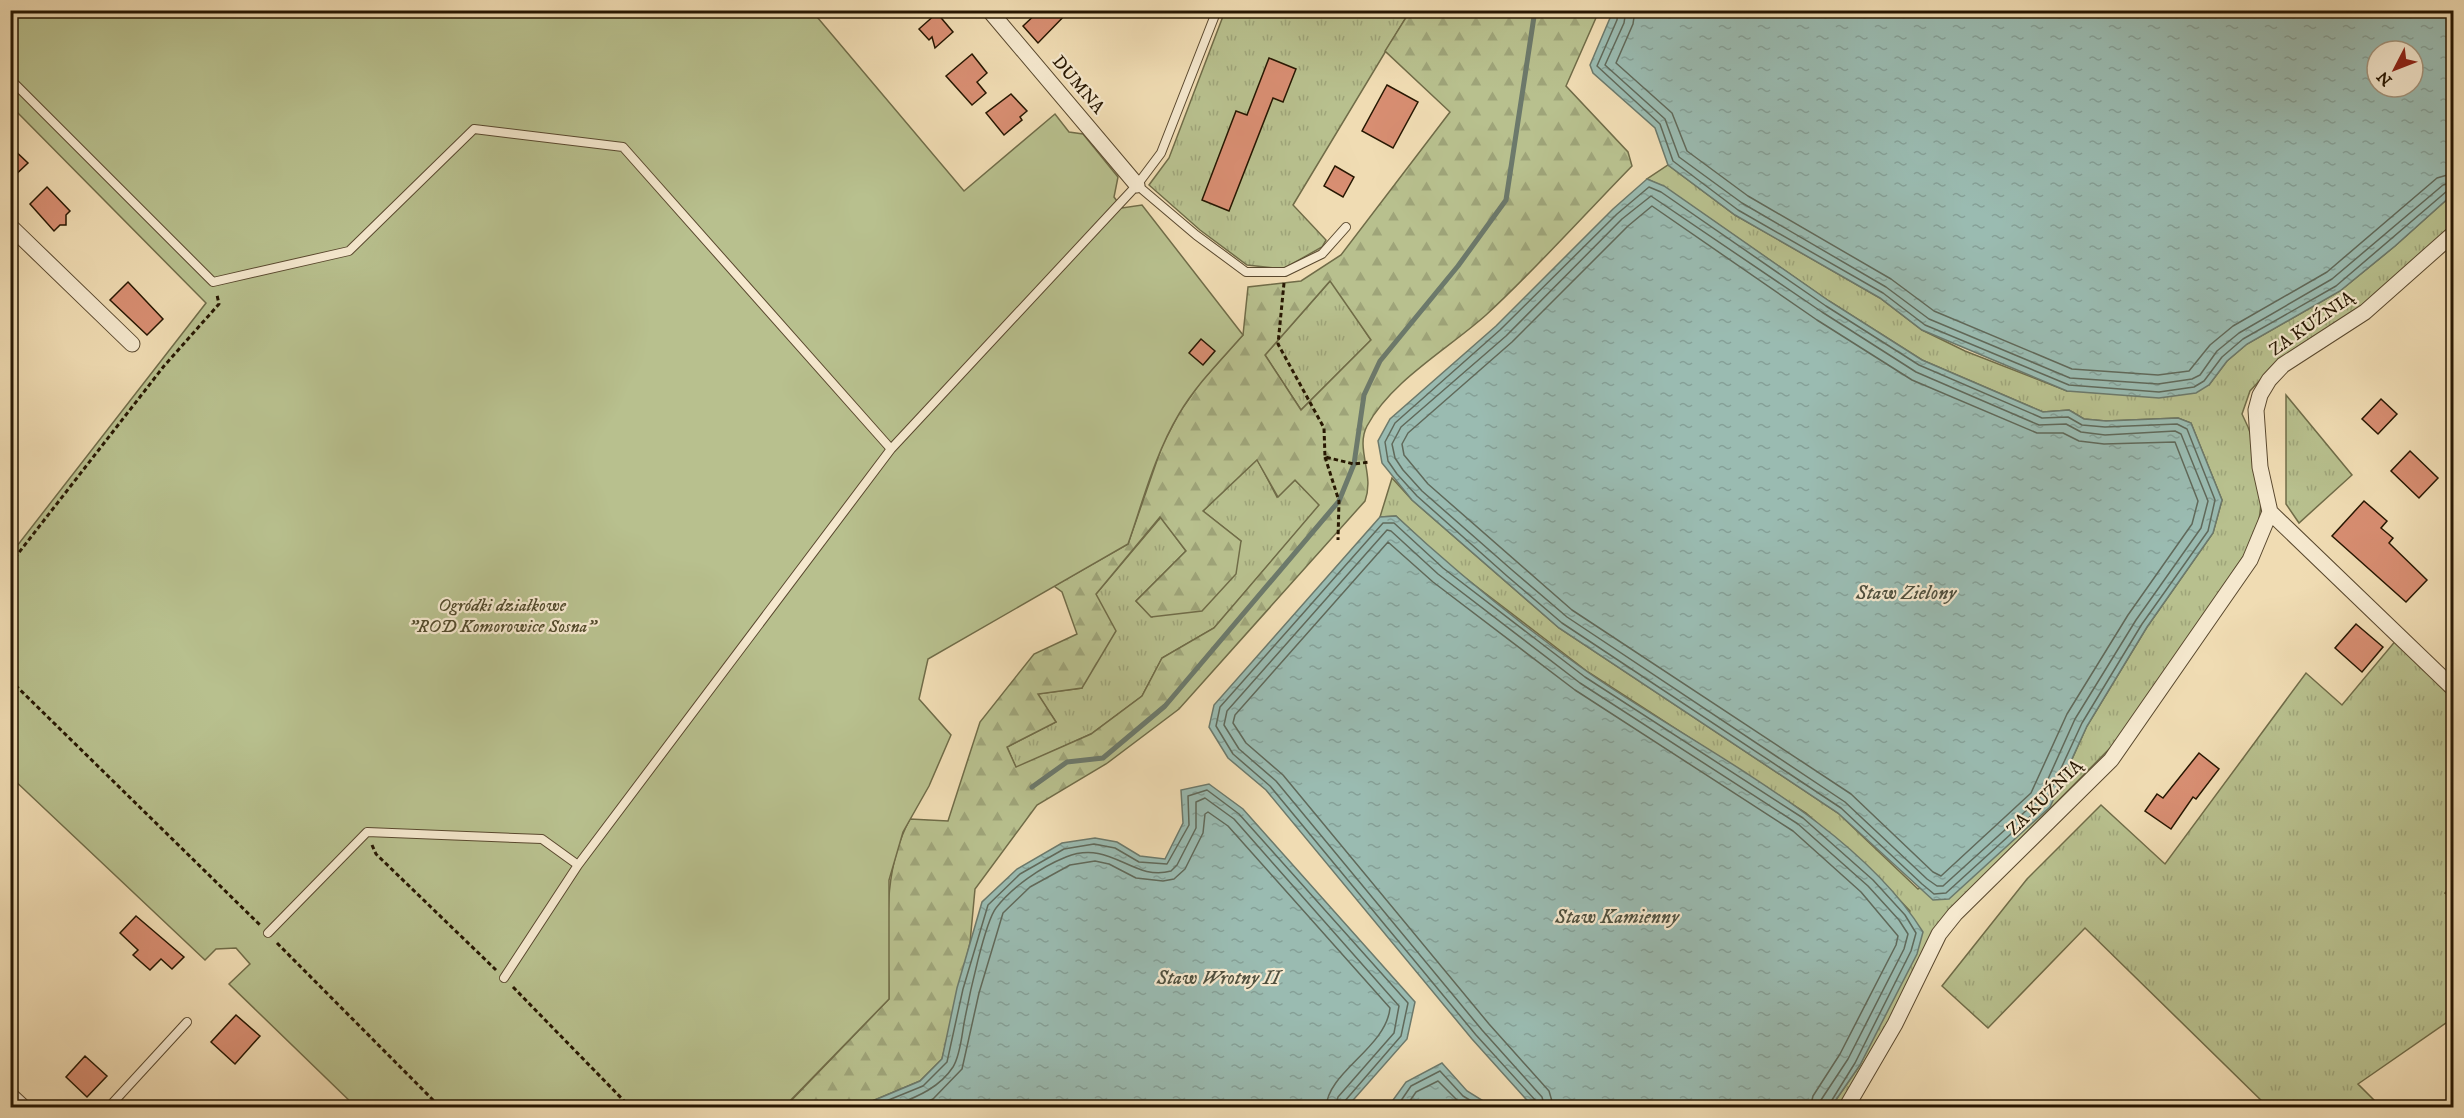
<svg xmlns="http://www.w3.org/2000/svg" width="2464" height="1118" viewBox="0 0 2464 1118" font-family="'IM FELL DW Pica',serif">
  <defs>
    <pattern id="grass-tufts" width="24" height="20" patternUnits="userSpaceOnUse" patternTransform="scale(1.5)"><rect width="24" height="20" fill="#b8c08e"/><path d="M3 7l-1-3M5 7V3M7 7l1-3M15 17l-1-3M17 17v-4M19 17l1-3" fill="none" stroke="#9ea479"/></pattern>
    <pattern id="forest-firs" width="22" height="20" patternUnits="userSpaceOnUse" patternTransform="scale(1.5)"><rect width="22" height="20" fill="#b8c08e"/><path d="M5 1l3.5 6h-7zM16 11l3.5 6h-7z" fill="#9ea479"/></pattern>
    <pattern id="water-ripples" width="26" height="14" patternUnits="userSpaceOnUse" patternTransform="scale(1.5)"><rect width="26" height="14" fill="#9abbb1"/><path d="M2 4q2-2 4 0t4 0M15 11q2-2 4 0t4 0" fill="none" stroke="#85a097"/></pattern>
  </defs>
  <rect width="100%" height="100%" fill="#f0dcb3"/>
  <filter id="stains"><feTurbulence type="fractalNoise" baseFrequency=".00333" numOctaves="4"/><feColorMatrix values="0 0 0 0 .2 0 0 0 0 .09 0 0 0 0 .02 0 0 0 .5 -.17"/></filter>
  <radialGradient id="worn" r=".72"><stop offset=".6" stop-color="#630" stop-opacity="0"/><stop offset="1" stop-color="#630" stop-opacity=".3"/></radialGradient>
  <path fill="url(#grass-tufts)" stroke="#706c48" stroke-width="1.5" d="M1225 11H1410L1293 205 1326 240 1322 247 1283 269 1247 265 1200 230 1149 185 1169 158Z
    M1668 165 1735 215 1880 298 1922 330 1965 351 2067 391 2209 385 2227 361 2247 344 2340 291 2395 246 2453 194V225L2360 310 2262 378 2250 391 2242 414C2258 445 2266 489 2258 524 2256 534 2250 545 2245 554L2123 735 1956 904 1878 1045 1839 1107H1831L1860 1065 1876 1030 1910 911 1877 876 1806 813 1588 672 1447 564 1396 516 1380 517 1392 478 1412 500 1559 628 1838 813 1918 889 2063 779 2087 726 2147 627 2213 533 2222 500 2191 423 2178 418 2106 421 2084 419 2069 410 2043 412 1922 360 1829 301 1664 187 1647 179Z
    M1331 280 1371 340 1301 410 1265 355Z
    M2286 395 2352 475 2299 523 2286 504Z
    M1257 459 1277 497 1295 480 1320 505 1214 628 1162 658 1142 696 1091 734 1016 768 1007 747 1056 722 1037 694 1082 688 1096 594 1161 517 1186 551 1136 601 1152 617 1241 541 1203 511Z
    M2397 639 2453 694 2454 882 2445 893 2453 899V1018L2358 1084 2381 1107H2268L2085 928 1988 1028 1942 986 2027 879 2101 805 2165 864 2306 673 2342 705Z"/>
  <path fill="url(#forest-firs)" stroke="#706c48" stroke-width="1.5" fill-rule="evenodd" d="M1410 11H1599L1566 86 1628 152 1632 166C1584 215 1537 268 1486 315 1448 349 1391 381 1367 426 1355 449 1375 474 1365 501L1179 709 1106 764 1037 805 975 889 970 943 942 1059 920 1081 858 1107 784 1108 889 999C889 939 880 874 910 819L948 821 980 722 1034 654 1077 634 1062 592 1054 586 1128 544 1162 446 1179 413 1200 383 1243 335 1248 287 1301 281 1341 255 1450 112 1385 51ZM1330 281 1371 340 1301 410 1265 355ZM1257 460 1278 497 1295 480 1319 505 1214 628 1162 658 1142 696 1091 734 1016 767 1007 747 1056 722 1038 694 1082 688 1116 631 1096 594 1160 517 1186 551 1136 601 1151 617 1202 611 1236 574 1241 541 1203 511Z"/>
  <path fill="#b8c08e" stroke="#706c48" stroke-width="1.5" d="M11 11H812L964 191 1055 114 1069 132 1083 134 1118 177 1114 197 1122 208 1142 205 1243 335C1221 360 1196 385 1179 414 1155 454 1143 501 1128 544L928 659 919 699 951 735 929 786 903 832 889 880V999L784 1107H356L229 984 250 964 236 948 216 949 205 960 11 777 10 555 206 303 11 106Z"/>
  <path fill="url(#water-ripples)" stroke="#6c796b" stroke-width="1.5" fill-rule="evenodd" d="M1613 11H2453V194L2395 246 2340 291 2247 344 2227 361 2209 385 2196 393 2159 398 2067 391 1922 330 1880 298 1735 215 1668 165 1655 128 1593 73 1590 65ZM2377 51H2413V87H2377Z
    M1647 179 1664 186 1829 301 1922 360 2043 412 2069 410 2084 419 2106 421 2178 418 2191 423 2222 500 2213 533 2147 627 2087 726 2050 807 1949 899 1933 900 1838 813 1559 628 1412 500 1382 463 1378 441 1390 419 1496 326 1613 209Z
    M1396 516C1456 572 1521 625 1589 673 1695 747 1854 821 1923 932L1917 954 1860 1065 1831 1107H1533L1472 1039 1266 790 1228 758 1209 727 1214 705 1380 517Z
    M1209 784 1243 809 1415 1002 1407 1039 1347 1107H858L920 1081 942 1059 957 988 982 902 1017 869 1062 843 1095 838 1117 842 1140 856 1165 859 1183 823 1181 790Z
    M1442 1063 1467 1091 1493 1107H1388L1406 1082Z"/>
  <g fill="none" stroke-linecap="round" stroke-linejoin="round">
    <path stroke="#60695a" stroke-width="1.5" d="M1618 10 1617 20 1597 66 1660 124 1673 161 1738 210 1883 293 1925 325 2069 385 2159 392 2194 387 2204 381 2222 357 2243 339 2336 286 2447 191 2454 190
      M1626 10 1624 23 1605 65 1665 119 1679 157 1742 203 1886 287 1929 319 2070 378 2158 384 2192 379 2200 375 2217 351 2239 333 2332 279 2443 185 2454 182
      M1635 10 1633 24 1616 63 1672 113 1687 151 1748 196 1891 279 1934 311 2072 369 2158 375 2189 371 2210 345 2233 326 2327 272 2437 178 2454 173
      M1649 187 1661 192 1826 306 1919 365 2042 418 2068 417 2082 425 2105 427 2177 424 2187 429 2215 500 2208 531 2142 624 2082 723 2045 803 1946 893 1934 894 1922 884 1841 808 1562 623 1507 576 1417 496 1397 474 1388 461 1385 442 1395 423 1500 330 1617 214Z
      M1651 196 1822 312 1916 372 2039 425 2066 424 2081 432 2105 435 2175 431 2181 434 2208 501 2201 528 2136 620 2075 719 2039 799 1943 886H1937L1927 879 1845 802 1567 617 1512 570 1422 491 1403 470 1395 458 1392 444 1401 427 1506 336 1622 219Z
      M1652 206 1817 320 1912 380 2037 433H2063L2079 441 2104 444 2175 442 2198 501 2192 524 2128 615 2067 714 2031 793 1941 876 1933 872 1851 794 1572 610 1428 484 1404 455 1402 444 1408 433 1512 342 1628 226Z
      M869 1108 923 1086 947 1062 963 989 988 905 1020 874 1064 849 1094 844 1115 848 1139 862 1167 864 1189 825 1188 796 1207 790 1239 814 1408 1003 1401 1036 1344 1102 1343 1108
      M889 1108C913 1098 938 1090 953 1067 961 1054 962 1032 965 1018 969 997 985 922 996 908 1012 887 1041 867 1066 857 1111 839 1133 882 1171 871L1177 865 1196 828V802L1205 798 1234 819 1399 1006 1394 1033 1338 1097 1335 1108
      M913 1108 933 1099 962 1069 979 993 1003 913 1030 887 1070 865 1095 861 1109 864 1136 878 1163 881 1174 879 1185 869 1203 833 1205 814 1208 812 1228 826 1390 1008C1386 1048 1327 1072 1326 1108
      M1396 1108 1411 1086 1440 1071 1463 1096 1483 1108
      M1405 1108 1416 1092 1438 1081 1458 1101 1468 1108
      M1537 1108 1536 1101 1476 1035 1270 786 1233 754 1216 726 1220 707 1383 523H1394L1443 568 1585 677 1803 818 1873 880 1905 915 1916 933 1911 951 1855 1063 1827 1108
      M1545 1108 1542 1097 1482 1030 1276 781 1239 749 1224 725 1227 711 1387 530 1391 531 1438 574 1580 683 1798 824 1868 886 1899 920 1908 934 1904 949 1848 1059 1821 1100 1819 1108
      M1554 1108 1549 1091 1489 1024 1283 775 1246 743 1233 723 1235 715 1388 542 1433 582 1575 690 1793 831 1861 892 1898 936 1896 945 1840 1054 1813 1096 1810 1108"/>
    <path stroke="#6c796b" stroke-width="5" d="M1032 787 1067 762 1103 758 1165 706 1339 501 1354 464 1364 395 1380 361 1458 266 1506 200 1535 10"/>
  </g>
  <path fill="#d88e72" stroke="#271702" stroke-width="1.5" d="M1040 10H1070L1038 43 1023 26Z
    M937 13 953 32 935 48 932 37 929 40 919 29Z
    M972 54 987 73 977 82 986 93 972 105 946 76Z
    M1269 58 1296 69 1283 102 1273 98 1229 211 1202 200 1236 111 1247 115Z
    M1387 85 1418 102 1393 148 1362 131Z
    M1011 94 1027 111 1020 117 1022 120 1004 135 986 113Z
    M10 146 28 163 10 180Z
    M1335 166 1354 177 1343 197 1324 186Z
    M47 187 70 211 66 215V225H60L54 231 30 204Z
    M128 282 163 319 147 335 110 300Z
    M1201 339 1215 351 1203 365 1189 353Z
    M2381 399 2397 414 2378 434 2362 419Z
    M2410 451 2438 478 2419 498 2391 471Z
    M2364 501 2387 521 2381 528 2393 538 2389 543 2427 580 2406 602 2332 536Z
    M2356 624 2383 647 2362 672 2335 648Z
    M2199 753 2219 769 2196 799 2193 797 2171 829 2145 811 2157 794 2163 798Z
    M136 916 184 957 172 969 161 959 150 970 133 955 138 950 120 933Z
    M236 1015 260 1036 235 1064 211 1042Z
    M85 1056 107 1076 87 1097 66 1077Z"/>
  <g fill="none" stroke-linecap="round" stroke-linejoin="round">
    <defs>
      <path id="lane" d="M10 79 213 282 349 251 474 129 623 147 891 449
        M1137 185 1196 235 1246 272H1285L1322 254 1346 227
        M268 933 367 832 542 839 578 865
        M504 978 578 865 891 449 1137 185 1161 153 1217 10
        M108 1108 187 1022"/>
      <path id="street" d="M989 10 1137 185
        M10 226 132 344
        M2454 233 2365 312 2283 365 2269 380 2260 395 2256 410 2260 467 2270 512 2454 689
        M10 1095 24 1108
        M1846 1108 1895 1024 1939 934 1955 914 2111 760 2250 560 2270 512"/>
    </defs>
    <use href="#lane" stroke="#59482e" stroke-width="10"/>
    <use href="#street" stroke="#59482e" stroke-width="17"/>
    <path stroke="#271702" stroke-width="3" stroke-dasharray="4.5 3" stroke-linecap="butt" d="M1284 283 1278 344 1324 428 1325 457 1354 464 1370 462
      M1325 457 1339 501 1338 540
      M10 564 164 366 219 304 217 295
      M10 680 260 925
      M372 845 376 854 496 970
      M277 943 441 1108
      M513 987 631 1108"/>
    <use href="#lane" stroke="#f5e8ce" stroke-width="8"/>
    <use href="#street" stroke="#f5e8ce" stroke-width="15"/>
  </g>
  <g text-anchor="middle" dominant-baseline="central" stroke-width="4.5" stroke-linejoin="round" paint-order="stroke">
    <g font-size="18" fill="#271702" stroke="#f5e8ce">
      <text transform="translate(1078 85) rotate(50)">DUMNA</text>
      <text transform="translate(2312 324) rotate(-35)">ZA KUŹNIĄ</text>
      <text transform="translate(2045 798) rotate(-45)">ZA KUŹNIĄ</text>
    </g>
    <g font-size="18" font-style="italic" fill="#524a2c" stroke="#f5e8ce">
      <text x="502" y="606">Ogródki działkowe<tspan x="502" dy="21">"ROD Komorowice Sosna"</tspan></text>
    </g>
    <g font-size="20" font-style="italic" fill="#4f503f" stroke="#f5e8ce">
      <text x="1906" y="593">Staw Zielony</text>
      <text x="1617" y="917">Staw Kamienny</text>
      <text x="1218" y="978">Staw Wrotny II</text>
    </g>
  </g>
  <rect width="2464" height="1118" fill="none" stroke="#f0dcb3" stroke-width="36"/>
  <rect x="12" y="12" width="2440" height="1094" fill="none" stroke="#271702" stroke-width="3"/>
  <rect x="18" y="18" width="2428" height="1082" fill="none" stroke="#271702" stroke-width="1.5"/>
  <g transform="translate(2395 69) rotate(228)"><circle r="28" fill="#f5e8ce" stroke="#a3947c" stroke-width="1.5"/>
  <path d="M0-4.5L10 22L0 15L-10 22Z" fill="#8f2418"/>
  <text y="-9" font-size="16" font-weight="bold" text-anchor="middle" fill="#271702">N</text>
  </g>
  <rect width="100%" height="100%" filter="url(#stains)"/>
  <rect width="100%" height="100%" fill="url(#worn)"/>
</svg>
